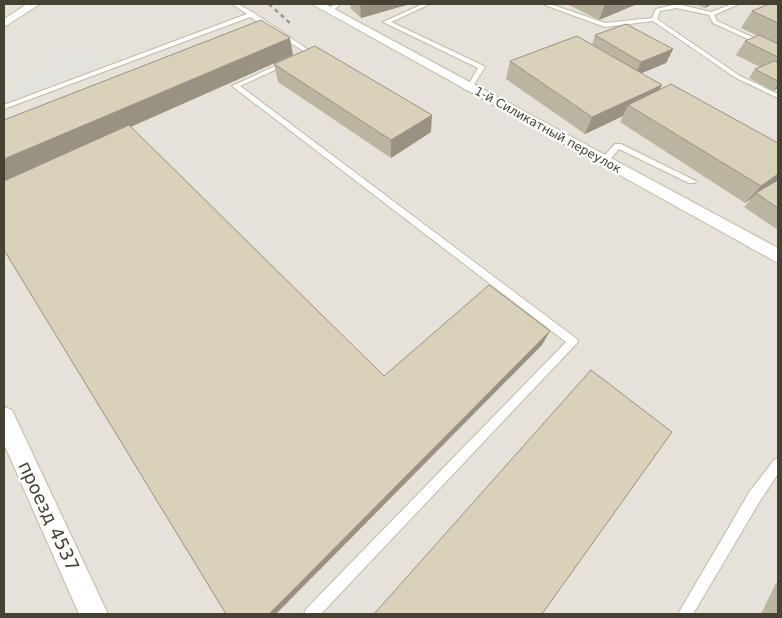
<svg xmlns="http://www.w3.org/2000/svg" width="782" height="618" viewBox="0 0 782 618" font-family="'DejaVu Sans',sans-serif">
  <rect width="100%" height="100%" fill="#f4f1e4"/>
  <path fill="#e6e2da" d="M4 4H778V614H4Z"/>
  <path fill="#e4e2dd" d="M91 44 110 61 4 101V88Z"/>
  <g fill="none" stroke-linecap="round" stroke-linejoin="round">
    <defs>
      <path id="lane" d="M232 4H238L254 13 313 53 308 54 250 17 4 109V105L247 14Z
        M335 4H341L331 12H327V10Z
        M423 4H430L391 22 484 66 485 67 472 88 467 87 478 68 383 22Z
        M542 4H550L605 23 652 18 656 9 677 4 711 12 732 4H739L714 15 717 21 778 49V53L713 23 709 15 677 8 660 11 657 19 740 76 778 94V98L736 78 653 21 605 27Z
        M286 61 289 63 288 64 240 86 577 339 578 342 321 614H304L306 609 566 342 232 86Z
        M615 144H621L696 181 695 183H689L619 149 607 163H601V159Z
        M778 458V474L760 501 693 614H678L750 491 774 460Z"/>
      <path id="street" d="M27 4H40L4 27V19Z
        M312 4H325L778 248V263Z
        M4 407 12 410 108 614H79L4 444Z"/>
    </defs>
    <use href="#lane" stroke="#c1baa6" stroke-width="2"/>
    <use href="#street" stroke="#c1baa6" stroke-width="2"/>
    <use href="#lane" fill="#fff" fill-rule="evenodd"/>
    <use href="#street" fill="#fff" fill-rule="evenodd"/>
    <path stroke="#959595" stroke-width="2.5" stroke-dasharray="4 4" stroke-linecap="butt" d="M269 4 292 25"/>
  </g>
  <path fill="#bbb4a1" d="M350 4H410L361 18 351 9Z
    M567 4H637L599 20Z
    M695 4H712L705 8Z
    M778 4V88L773 91 749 78 755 69 760 67 736 55 745 41 758 36 741 28 752 11Z
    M595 35 673 49 666 63 641 73 659 90 778 143V230L744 207 752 198 745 203 620 122 623 116 585 134 506 79 510 61 592 45Z
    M274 64 431 132 391 158 278 82Z
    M776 583H778V614H761Z"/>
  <path fill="#999283" d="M360 4H410L361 18Z
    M605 4H637L599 20Z
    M707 4H712L705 8Z
    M290 38 293 55 4 183V159Z
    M673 49 666 63 635 76 641 62Z
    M778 84V88L773 91Z
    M662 85 652 103 628 105 623 116 585 134 592 117Z
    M432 115 431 132 391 158V140Z
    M778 174V180L756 193 752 198 745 203 761 186Z
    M550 331 542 345 276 614H269Z"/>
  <path fill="#dad1bb" stroke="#999283" d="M769 4H778V23L752 11Z
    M261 20 290 38 4 159V120Z
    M626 24 673 49 641 62 595 35Z
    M759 35 778 44V57L745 41Z
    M577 36 662 85 592 117 510 61Z
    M315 46 432 115 391 140 274 64Z
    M774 61 778 63V81L755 69Z
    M671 84 778 143V174L761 186 628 105Z
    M129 125 384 376 489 285 550 331 269 614H226L4 250V181Z
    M778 180V208L756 193Z
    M591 370 672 432 542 614H374Z"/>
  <g text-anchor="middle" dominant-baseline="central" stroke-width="4.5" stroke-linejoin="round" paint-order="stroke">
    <g font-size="12" fill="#474133" stroke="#fff">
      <text transform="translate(548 130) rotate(29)">1-й Силикатный переулок</text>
    </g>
    <g font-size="18" fill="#474133" stroke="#fff">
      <text transform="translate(49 516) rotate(65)">проезд 4537</text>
    </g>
  </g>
  <rect width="782" height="618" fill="none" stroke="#474133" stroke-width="10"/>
</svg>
